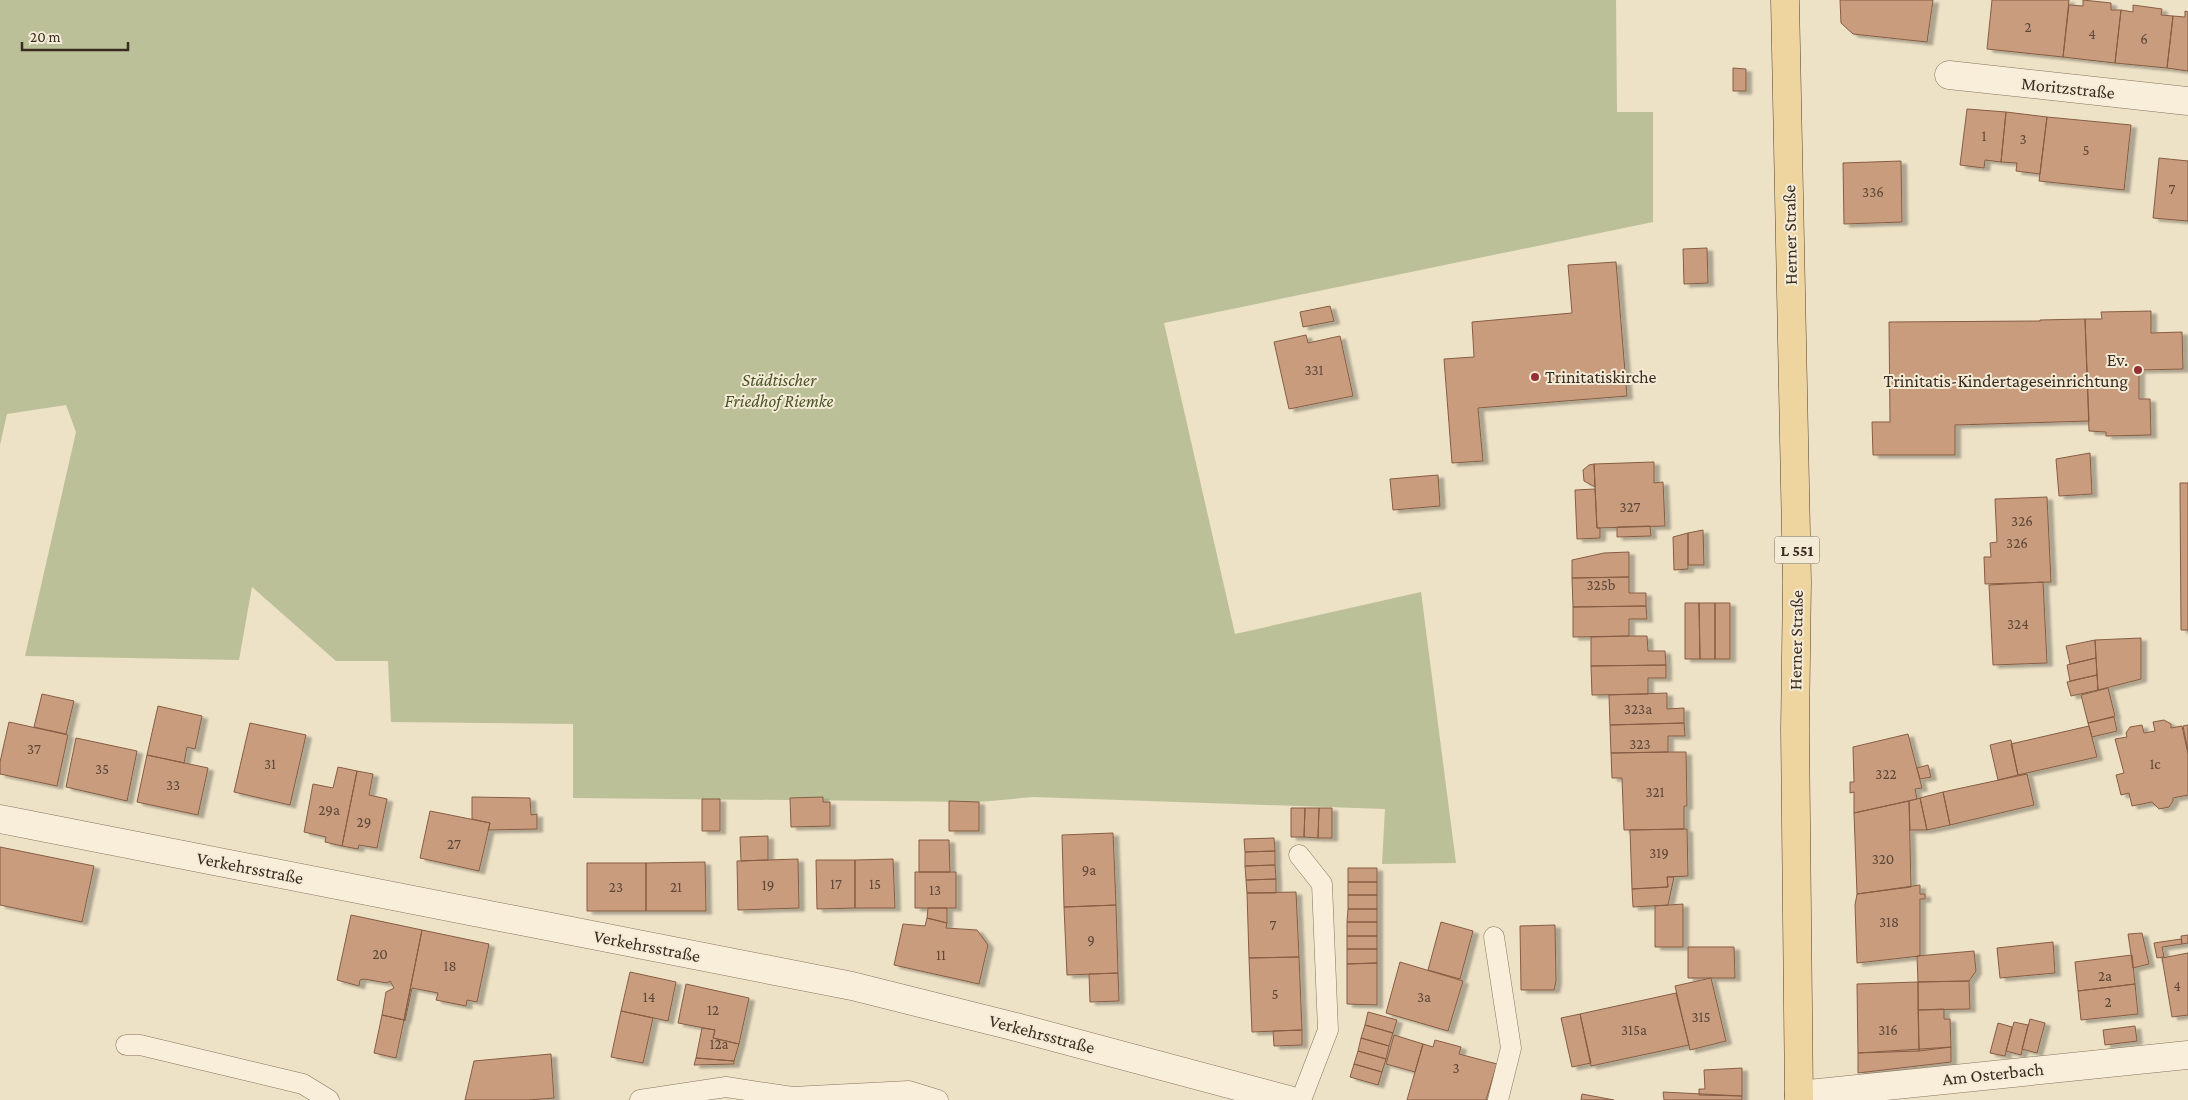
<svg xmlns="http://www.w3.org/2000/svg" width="2188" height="1100" viewBox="0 0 2188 1100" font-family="'Crimson Pro',serif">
  <defs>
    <filter id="shadow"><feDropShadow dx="5.5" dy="3" stdDeviation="1" flood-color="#0004"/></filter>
  </defs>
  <rect width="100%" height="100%" fill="#ede1c6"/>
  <path fill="#bcc099" d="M0 0H1616L1617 112H1653V222L1164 323 1235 634 1421 592 1456 863 1382 864 1385 809 1033 797 979 802 573 798V724L391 722 388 661H336L252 587 239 660 25 656 76 432 66 405 7 414 0 445Z"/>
  <path fill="#c99c7e" stroke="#865d43" filter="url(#shadow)" d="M1840 0H1933L1927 42 1853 34 1841 23Z
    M1992 0H2069L2063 57 1987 49Z
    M2083 0 2111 3V10H2121L2115 63 2063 57 2069 5 2083 6Z
    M2133 5 2162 9 2161 15 2173 16 2167 68 2115 63 2121 10 2133 12Z
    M2185 11 2188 12V71L2167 68 2173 16 2185 17Z
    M1733 68 1746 69V91H1733Z
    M1967 109 2006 112 2001 162 1985 160 1984 168 1960 165Z
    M2006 112 2047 117 2040 174 2016 171 2017 163 2001 162Z
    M2047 117 2131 125 2124 190 2039 181Z
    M2159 158 2188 161V221L2153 218Z
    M1901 161 1902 222 1844 224 1843 163Z
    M1707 248 1708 283 1684 284 1683 249Z
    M1616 262 1627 396 1478 408 1483 461 1452 463 1444 359 1474 357 1472 322 1572 313 1568 265Z
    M1330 306 1334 321 1303 327 1300 312Z
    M2151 311V333L2182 332 2183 369 2139 370V399H2150L2151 435 2106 436V432L2089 431 2085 319H2102L2101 312Z
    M2085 319 2089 421 1955 425V455H1873L1872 422H1890L1889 322 2040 321V320Z
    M1306 335 1308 343 1340 336 1353 396 1289 409 1274 342Z
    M2090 453 2092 494 2059 496 2056 459Z
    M1654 462V483L1663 482 1665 526 1597 528 1594 464Z
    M1594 464 1595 487 1584 481 1583 470 1589 465Z
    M1438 475 1440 506 1393 510 1390 479Z
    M2180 483H2188V630H2181Z
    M1595 489 1597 528H1600V538L1577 539 1575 490Z
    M2047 497 2051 582 1985 584 1984 557H1991L1990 543 1997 542 1995 499Z
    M1650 526 1651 536 1617 537V527Z
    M1703 530 1704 565H1688V533Z
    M1688 533V569L1674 570 1673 537Z
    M1629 552V577L1572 578V560L1604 553Z
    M1629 577V593H1646V606L1573 607 1572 578Z
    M2043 582 2047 663 1993 665 1989 585Z
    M1685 603H1699L1700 659H1685Z
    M1699 603H1715V659H1700Z
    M1715 603H1730V659H1715Z
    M1646 606 1647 619H1629V636L1573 637V607Z
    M1629 636H1647L1648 651H1665L1666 665 1591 666V637Z
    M2141 638V679L2098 690 2095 640Z
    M2095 640 2096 658 2070 664 2066 646Z
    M2096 658 2097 675 2070 681 2067 665Z
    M1666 665V678H1648V694L1592 695 1591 666Z
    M2097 675 2098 690 2071 696 2067 682Z
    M2108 688 2115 716 2088 723 2081 695Z
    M1667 693V709L1684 708V723L1610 725 1609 695Z
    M42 694 74 701 66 734 34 727Z
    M158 706 202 716 195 749 187 747 184 763 147 755Z
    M2114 717 2117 731 2092 737 2088 723Z
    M2164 720 2171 724V728L2182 726 2188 754V795L2173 798V801L2169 807 2159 809 2152 802 2132 806 2129 793 2121 795 2116 775 2124 773 2115 739 2127 737 2126 733 2130 727 2142 725 2144 733 2155 731 2153 722Z
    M9 722 68 735 57 786 0 774V762Z
    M250 723 306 735 290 805 234 792Z
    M1684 723 1685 736H1668V752L1611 753 1610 725Z
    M2188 725V751L2183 726Z
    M2089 726 2097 757 2018 775 2011 744Z
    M1908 734 1922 788 1915 789 1917 799 1854 813V792L1850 793V782H1854L1853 747Z
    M76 738 137 751 127 801 66 787Z
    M2011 740 2018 775 1998 780 1990 745Z
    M1668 752H1686L1687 806H1684V829L1624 830 1622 778H1612L1611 753Z
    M147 755 208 768 198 815 137 802Z
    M1928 765 1931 777 1920 779 1917 768Z
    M338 767 357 771 342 846 325 842 326 837 304 832 313 784 333 788Z
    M357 771 373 774 369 795 387 799 377 848 359 845 358 849 342 846Z
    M2027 774 2034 805 1950 825 1943 792Z
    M1943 792 1950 825 1927 830 1920 798Z
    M472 797 530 798 531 815 537 814V829L488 830 490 823 472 819Z
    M823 797V802H830V826L791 827 790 798Z
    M1920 798 1927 830H1910L1909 801Z
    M702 799H720V831H702Z
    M949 801 979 802V831H949Z
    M1909 801 1911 887 1857 894 1854 813Z
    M1291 808H1305L1304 837H1291Z
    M1305 808H1319L1318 838 1304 837Z
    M1319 808H1332V838H1318Z
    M430 811 490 823 479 871 420 858Z
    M1684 829H1687L1688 876 1667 877 1668 887 1632 889 1630 830Z
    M1113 833 1116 905 1064 907 1062 835Z
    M768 836V860L741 861 740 837Z
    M1274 838 1275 851 1245 852 1244 839Z
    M919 840H949L950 872H919Z
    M0 847 94 866 82 922 0 905Z
    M1275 851V865L1245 866V852Z
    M798 859 799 908 738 910 737 861Z
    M893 859 895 908H855V860Z
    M816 860H855V908L817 909Z
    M705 862 706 911H646V863Z
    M587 863H646V911H587Z
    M1275 865 1276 879 1246 880 1245 866Z
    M1348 868H1377V882H1348Z
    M915 872H956V908H915Z
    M1667 877H1674L1668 905 1633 907 1632 889 1668 887Z
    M1276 879V893H1247L1246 880Z
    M1348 882H1377V895H1348Z
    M1920 885V894H1925V899H1920V956L1857 963 1855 905 1857 894Z
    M1296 892 1299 957 1249 958 1247 893Z
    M1348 895H1377V909H1348Z
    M1683 904V947H1655V906Z
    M1116 905 1118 973 1067 975 1064 907Z
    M928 908H947V923L927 918Z
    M1348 909H1377V922H1347Z
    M351 915 422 930 404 1020 382 1015 386 992 394 988 390 981 387 983 364 979 360 980 359 986 337 980Z
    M927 918 947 923 946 928 977 930 988 945 979 984 894 965 903 924 925 926Z
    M1347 922H1377V936H1347Z
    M1441 922 1473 931 1460 979 1428 970Z
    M1555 925 1556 981 1554 990H1521L1520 926Z
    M422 930 489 944 477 1002 467 1000 466 1006 436 1000 438 993 412 988 405 1021 404 1020Z
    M2142 933 2149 964 2133 968 2128 934Z
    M2188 935V943L2182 944 2181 936Z
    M1347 936H1377V949H1347Z
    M2181 939 2182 944 2162 947 2164 957 2157 958 2154 943Z
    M2053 942 2055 973 2000 978 1997 948Z
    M1688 947H1734L1735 978H1688Z
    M1347 949H1377V963L1347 964Z
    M1974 951 1976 971 1969 981 1918 982 1917 956Z
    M2188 953V1015L2172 1017 2162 958Z
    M2132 955 2135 984 2078 991 2075 962Z
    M1299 957 1302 1030 1252 1032 1249 958Z
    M1400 962 1463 981 1448 1031 1386 1013Z
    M1377 963V1005L1347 1004V964Z
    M630 972 676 982 668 1021 621 1011Z
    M1118 973 1119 1001 1090 1002 1089 974Z
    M1711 978 1726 1041 1690 1050 1675 986Z
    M1969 981 1970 1009 1918 1010V982Z
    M1918 982 1919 1051 1858 1053 1857 984Z
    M686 984 749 998 739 1044 713 1038 715 1030 678 1023Z
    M2135 984 2138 1014 2081 1020 2078 991Z
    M1676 993 1689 1045 1591 1066 1580 1014Z
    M1944 1009V1019H1950L1951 1047 1919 1051 1918 1010Z
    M621 1011 653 1018 643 1063 611 1057Z
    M1368 1012 1397 1020 1393 1033 1365 1025Z
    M1580 1014 1591 1063 1572 1067 1561 1018Z
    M382 1015 404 1020 396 1058 374 1053Z
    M2030 1019 2045 1023 2037 1053 2022 1049Z
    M2014 1022 2028 1025 2021 1055 2006 1051Z
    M1998 1023 2012 1027 2005 1056 1990 1053Z
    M1365 1025 1393 1033 1389 1046 1361 1038Z
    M2135 1026 2137 1041 2105 1045 2103 1030Z
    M702 1028 715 1030 713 1038 739 1044 734 1061 696 1058Z
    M1302 1030V1045L1274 1046 1273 1031Z
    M1394 1035 1423 1044 1415 1072 1386 1064Z
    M1361 1038 1389 1046 1386 1059 1358 1051Z
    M1435 1040 1461 1047 1459 1054 1497 1064 1486 1100H1407L1423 1044 1433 1047Z
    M1951 1047V1062L1858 1073V1053Z
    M1358 1051 1386 1059 1382 1072 1354 1064Z
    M551 1054 554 1098 528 1100H465L474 1061Z
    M696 1058 734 1061V1064L694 1065Z
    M1354 1064 1382 1072 1378 1085 1350 1077Z
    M1742 1068V1096L1699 1095V1089H1705L1704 1070Z
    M1663 1092 1742 1096V1100H1664Z
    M1582 1094 1614 1100H1581Z"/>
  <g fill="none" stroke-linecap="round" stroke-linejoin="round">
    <defs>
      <path id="lane" d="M1299 855 1322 884 1328 1030 1301 1100
        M1494 937 1511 1048 1498 1100
        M126 1045H140L303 1084 329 1100
        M640 1100 726 1087 792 1097 909 1091 938 1100"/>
      <path id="street" d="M1949 75 2188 101
        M0 819 852 986 1012 1026 1289 1100
        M1799 1095 2188 1055"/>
      <path id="primary" d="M1785 0 1797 582 1795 729 1799 1100"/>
    </defs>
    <use href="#lane" stroke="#88735d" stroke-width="21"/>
    <use href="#street" stroke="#88735d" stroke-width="29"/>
    <use href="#primary" stroke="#564131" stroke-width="29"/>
    <use href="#lane" stroke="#f8eeda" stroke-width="20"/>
    <use href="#street" stroke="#f8eeda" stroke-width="28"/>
    <use href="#primary" stroke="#eed5a0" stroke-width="28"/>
  </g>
  <g fill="#952f31" stroke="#f4ebd6" stroke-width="2">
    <circle cx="2138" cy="370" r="5"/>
    <circle cx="1535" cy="377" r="5"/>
  </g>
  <g text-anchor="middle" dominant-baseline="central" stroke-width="4" stroke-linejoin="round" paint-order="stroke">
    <g font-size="15" fill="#5d4738">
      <text x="2028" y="27">2</text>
      <text x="2092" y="34">4</text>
      <text x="2144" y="39">6</text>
      <text x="1984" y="136">1</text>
      <text x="2023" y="139">3</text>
      <text x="2086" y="150">5</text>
      <text x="2172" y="189">7</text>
      <text x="1873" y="192">336</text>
      <text x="1314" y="370">331</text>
      <text x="1630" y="507">327</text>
      <text x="2022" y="521">326</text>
      <text x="2017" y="543">326</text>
      <text x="1601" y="585">325b</text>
      <text x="2018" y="624">324</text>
      <text x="1638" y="709">323a</text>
      <text x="1640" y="744">323</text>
      <text x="34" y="749">37</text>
      <text x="270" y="764">31</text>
      <text x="2155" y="764">1c</text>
      <text x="102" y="769">35</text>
      <text x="1886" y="774">322</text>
      <text x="173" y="785">33</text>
      <text x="1655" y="792">321</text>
      <text x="329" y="810">29a</text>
      <text x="364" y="822">29</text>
      <text x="454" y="844">27</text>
      <text x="1659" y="853">319</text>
      <text x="1883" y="859">320</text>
      <text x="1089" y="870">9a</text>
      <text x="836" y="884">17</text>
      <text x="875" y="884">15</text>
      <text x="768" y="885">19</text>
      <text x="616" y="887">23</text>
      <text x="676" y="887">21</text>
      <text x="935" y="890">13</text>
      <text x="1889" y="922">318</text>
      <text x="1273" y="925">7</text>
      <text x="1091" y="940">9</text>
      <text x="380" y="954">20</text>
      <text x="941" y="955">11</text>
      <text x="450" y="966">18</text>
      <text x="2105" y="976">2a</text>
      <text x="2177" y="986">4</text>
      <text x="1275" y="994">5</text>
      <text x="649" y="997">14</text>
      <text x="1424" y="997">3a</text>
      <text x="2108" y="1002">2</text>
      <text x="713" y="1010">12</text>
      <text x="1701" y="1017">315</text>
      <text x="1634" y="1030">315a</text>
      <text x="1888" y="1030">316</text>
      <text x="719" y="1044">12a</text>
      <text x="1456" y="1068">3</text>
    </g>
    <rect fill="#f4ebd6" stroke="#716557" stroke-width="1" x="1774.5" y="536.5" width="45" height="27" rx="4"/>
    <g font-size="16" font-weight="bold" fill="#392b20">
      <text x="1797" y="550">L 551</text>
    </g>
    <g font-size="18" fill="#392b20" stroke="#f4ebd6">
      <text transform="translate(2068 88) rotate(6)">Moritzstraße</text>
      <text transform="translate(1790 235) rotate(-91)">Herner Straße</text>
      <text transform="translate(1796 640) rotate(-89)">Herner Straße</text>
      <text transform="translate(250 868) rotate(11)">Verkehrsstraße</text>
      <text transform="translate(647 946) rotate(11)">Verkehrsstraße</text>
      <text transform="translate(1042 1034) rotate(15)">Verkehrsstraße</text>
      <text transform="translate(1993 1074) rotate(-6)">Am Osterbach</text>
    </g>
    <g font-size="18" fill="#392b20" stroke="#f4ebd6" text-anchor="end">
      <text x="2128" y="360">Ev.<tspan x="2128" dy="21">Trinitatis-Kindertageseinrichtung</tspan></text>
      <text x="1545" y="377" text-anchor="start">Trinitatiskirche</text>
    </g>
    <g font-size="18" font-style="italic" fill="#495427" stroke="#f4ebd6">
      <text x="779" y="380">Städtischer<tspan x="779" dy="21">Friedhof Riemke</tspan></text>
    </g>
  </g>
  <path d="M22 42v8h106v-8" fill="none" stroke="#392b20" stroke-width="2.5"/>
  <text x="30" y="42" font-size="15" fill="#392b20" stroke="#f4ebd6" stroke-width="4" paint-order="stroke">20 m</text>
</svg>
